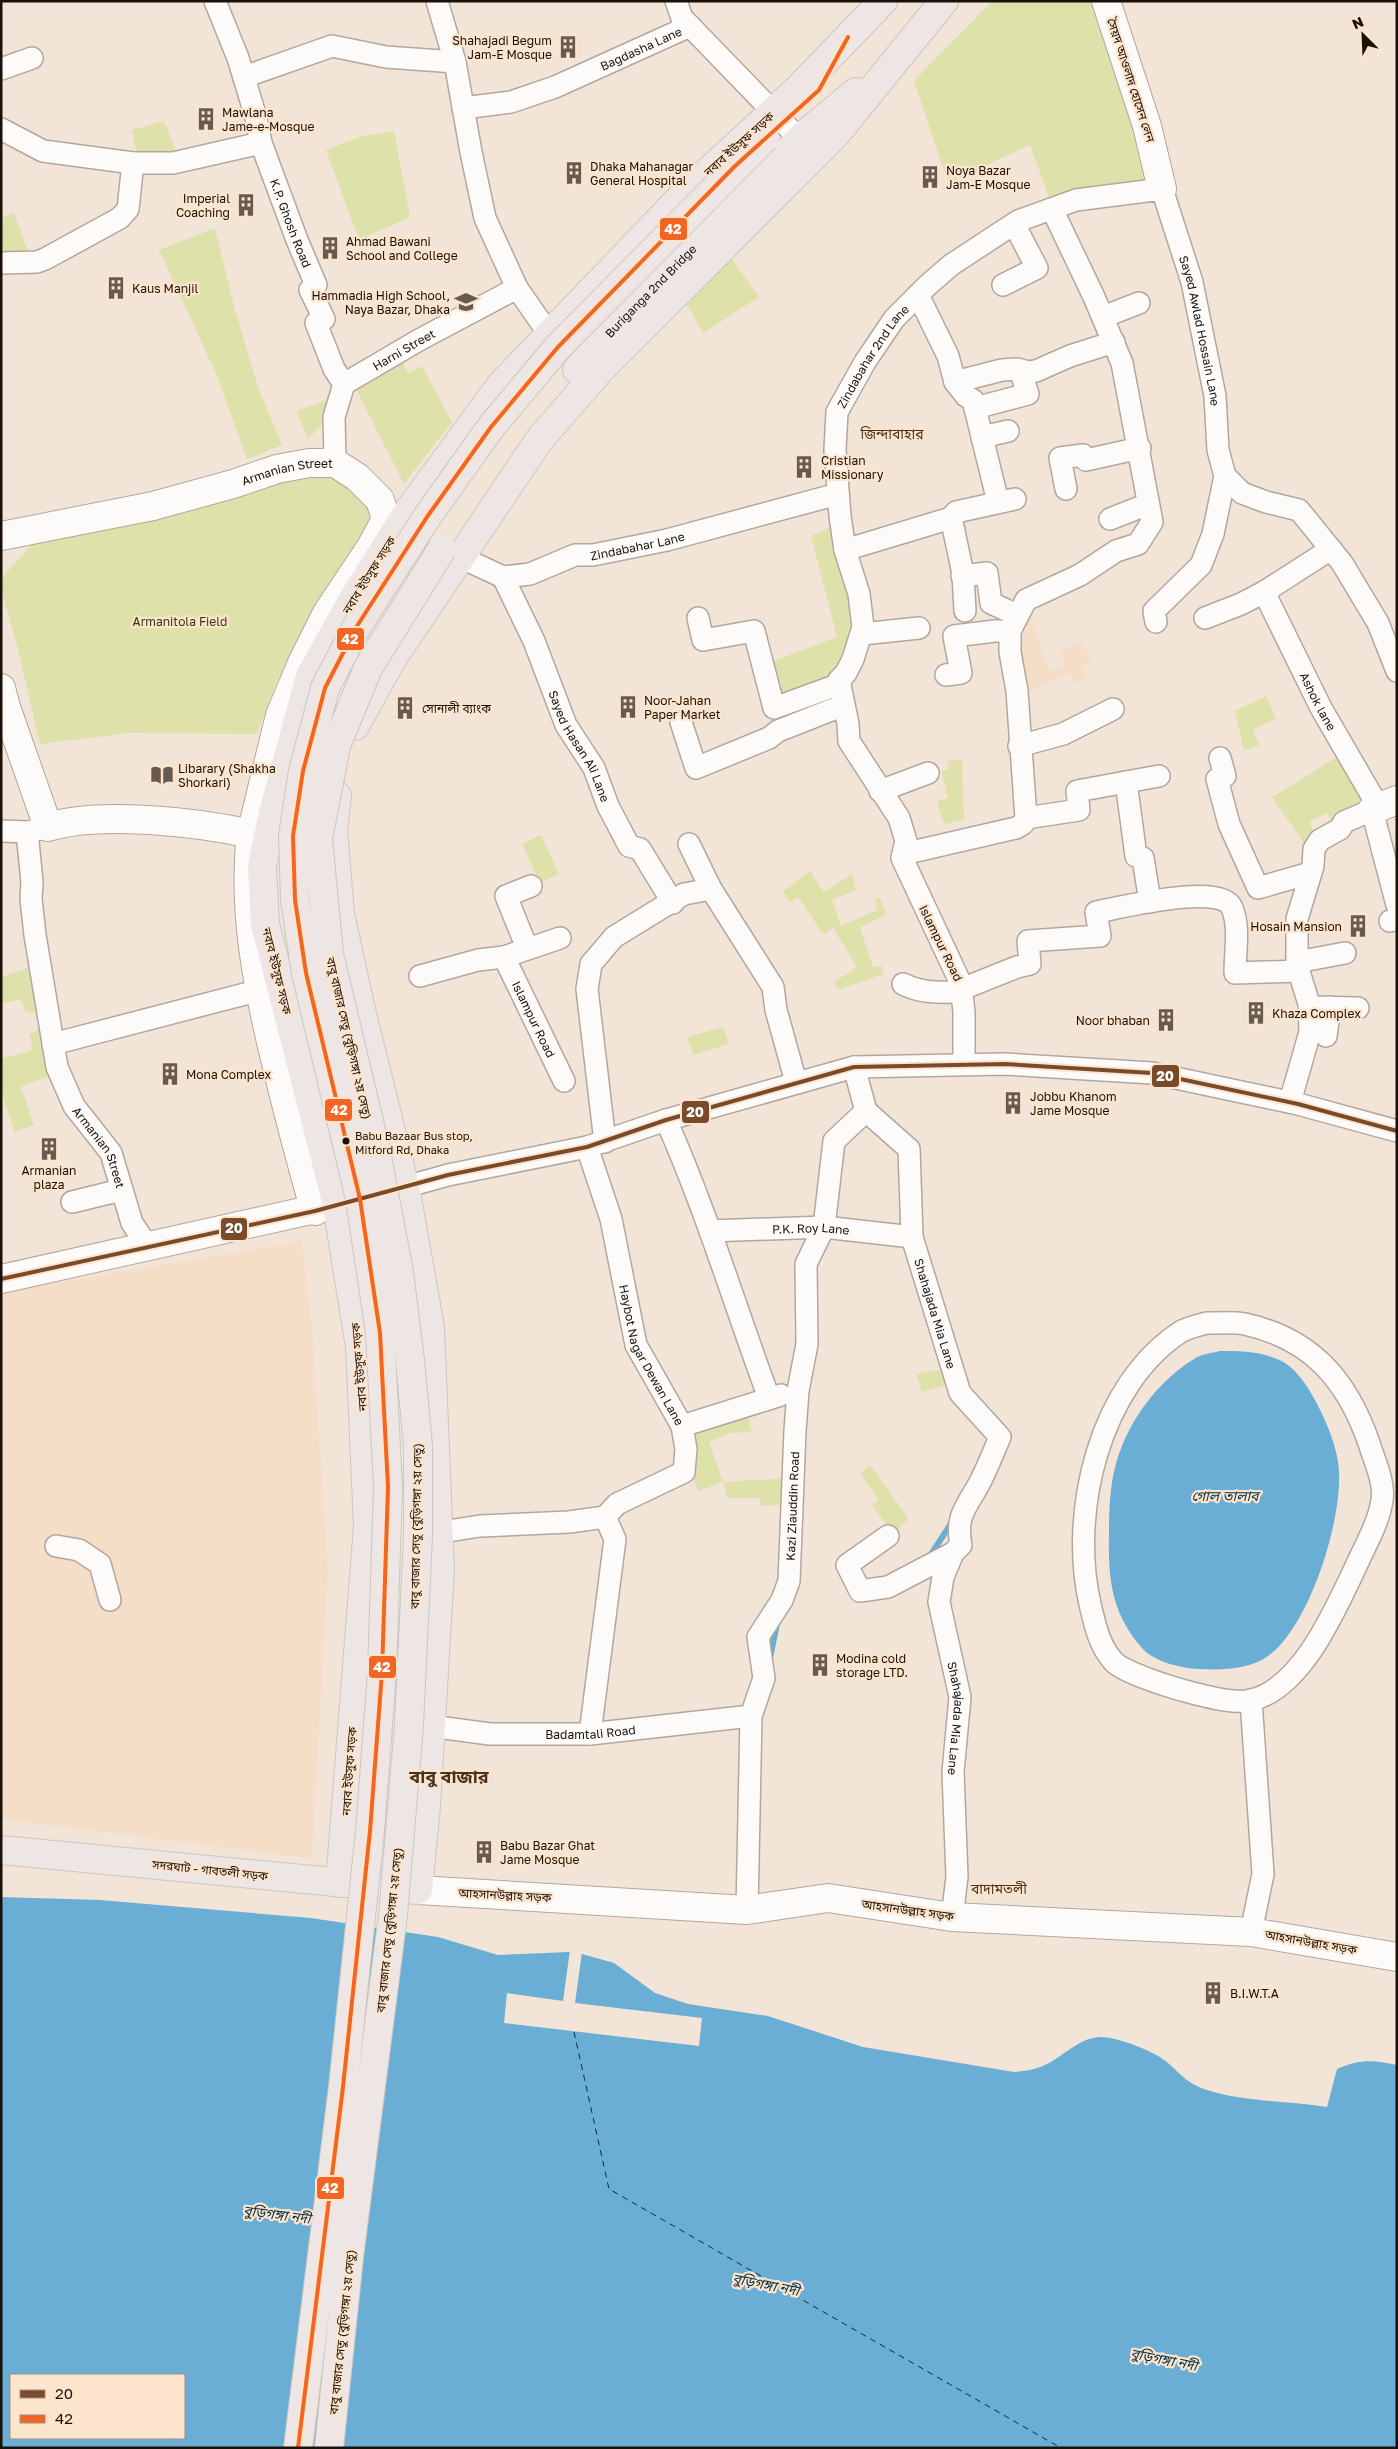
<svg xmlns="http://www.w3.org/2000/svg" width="1398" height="2449" viewBox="0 0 1398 2449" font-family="'Golos Text','Noto Sans Bengali',sans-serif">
  <rect width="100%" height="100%" fill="#f2e5d8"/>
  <path fill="#f5dec8" d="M1027 607 1050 672 1064 665 1061 651 1081 641 1092 660 1082 665 1088 677 1077 685 1069 674 1022 694 1014 652Z
    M302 1241 312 1330 328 1570 312 1859 1 1819V1292Z"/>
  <path fill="#dee1a9" d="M992 1H1092L1153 181 1050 200 1030 145 948 183 914 81Z
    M164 121 177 154 137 156 132 130Z
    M394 131 410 217 359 240 326 150 359 137Z
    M14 213 28 251 5 253 1 243V218Z
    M215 228 235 310 258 387 282 445 247 459 217 376 159 250Z
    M729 255 759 297 703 333 683 298Z
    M402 362 408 373 422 366 452 422 404 484 355 387Z
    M332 398 328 418 308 439 296 411Z
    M315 469 342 479 376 510 296 641 275 686 257 734 130 733 40 744 17 645 1 589V579L31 545Z
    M834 525 858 622 832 681 780 700 771 662 837 637 811 536Z
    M1266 696 1276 719 1253 729 1259 745 1244 751 1235 711Z
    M1344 753 1374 807 1336 829 1327 813 1309 822 1318 838 1312 855 1272 797Z
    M962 759 964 820 944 824 937 801 948 798 941 771 949 769 948 761Z
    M541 835 559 874 540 883 522 844Z
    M810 871 824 892 852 874 856 890 832 900 841 926 877 910 875 899 880 898 886 915 860 927 873 967 882 966 883 974 838 990 834 982 857 967 833 928 823 934 798 897 790 902 783 891Z
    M36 965 56 1074 21 1086 34 1125 14 1132 1 1089V1059L33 1050 29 1034 35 1032 41 1025 38 1014 25 1011 21 999 1 1004V977Z
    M723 1027 729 1044 693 1055 687 1037Z
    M945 1369 948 1385 922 1392 916 1374Z
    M746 1409 752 1432 730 1433 709 1442 723 1482 699 1491 691 1474 687 1428Z
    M870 1465 909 1519 893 1533 872 1505 879 1500 860 1474Z
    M791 1478 789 1504 761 1506 760 1498H727L723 1482Z"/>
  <path fill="#6aadd5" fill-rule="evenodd" d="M1220 1351C1239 1351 1258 1351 1277 1359 1295 1366 1306 1384 1315 1400 1325 1419 1335 1441 1338 1462 1346 1512 1310 1627 1268 1656 1249 1670 1221 1670 1199 1669 1181 1668 1154 1662 1142 1648 1111 1613 1108 1578 1109 1533 1109 1507 1110 1479 1119 1454 1132 1416 1160 1380 1194 1359 1201 1354 1212 1353 1220 1351Z
    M1 1897 100 1900 311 1918 438 1937 498 1955 569 1952 582 1954 614 1963 655 1993 688 2004 768 2016 863 2047 1014 2072C1025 2071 1033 2070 1043 2066 1062 2058 1078 2038 1100 2037 1117 2037 1154 2051 1167 2062 1182 2075 1186 2083 1207 2090 1245 2102 1287 2101 1327 2107L1337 2069C1360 2059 1373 2060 1397 2065V2448H1ZM11 2375H184V2438H11Z"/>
  <path fill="#f2e5d8" d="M570 1950 582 1952 575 2003 702 2018 699 2046 504 2023 507 1993 563 2001Z"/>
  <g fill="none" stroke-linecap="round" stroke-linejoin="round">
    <path stroke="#6aadd5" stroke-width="6" d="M928 1559 954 1519
      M769 1663 778 1619"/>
    <path stroke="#042f48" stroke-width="1" stroke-dasharray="6 5" stroke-linecap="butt" d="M574 2032 609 2189 1061 2448"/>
    <defs>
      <g id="minor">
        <path id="s1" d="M215 1 238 58 255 114 261 143 297 240 316 285 310 290 324 319 316 323 334 369 344 384 334 417 335 463"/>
        <path d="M437 1 455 62 471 152 485 218 517 288 558 347"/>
        <path d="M676 1 682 18 690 26"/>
        <path d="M1 69 32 58"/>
        <path d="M244 77 332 46 386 57 455 62"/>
        <path id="s2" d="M463 108 511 102 555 87 690 26 810 150"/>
        <path d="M1 129 43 151 133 163H173L261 143"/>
        <path d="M1 263 37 262 45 259 120 218 128 209 133 163"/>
        <path d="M1003 285 1037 268 1014 224"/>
        <path d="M918 295 948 356 955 382 966 396 973 400 998 502"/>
        <path d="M1103 317 1139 303"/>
        <path d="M955 382 1002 370 1017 369 1028 372 1036 371 1070 356 1114 342"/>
        <path id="s3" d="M344 384 419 340 517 288"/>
        <path d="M975 408 1028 394 1020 370"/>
        <path d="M982 437 1008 431"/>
        <path d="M1225 476 1242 493 1266 502 1299 510 1342 563 1378 623 1397 671"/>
        <path d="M1066 489 1060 458 1083 455 1086 460 1140 448"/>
        <path d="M951 517 963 574 965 611"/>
        <path d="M1110 519 1148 504"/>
        <path d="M845 550 951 518 956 512 1015 499"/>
        <path id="s4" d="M447 551 503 577 530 574 575 555H593L667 540 838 494"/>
        <path d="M962 576 987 573 991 603 1017 615"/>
        <path id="s5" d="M503 577 534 641 566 725 594 768 608 806 629 846 640 849 673 903"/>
        <path id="s6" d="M1264 592 1321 708 1379 808"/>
        <path d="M698 618 703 640 754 631 774 708 840 684"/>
        <path d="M1205 618 1241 604 1264 592 1331 549"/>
        <path d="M862 634 919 628"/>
        <path d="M946 675 961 673 954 636 995 631H1010"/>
        <path d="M681 722 696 768 769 738 778 731 844 705"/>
        <path d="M1019 746 1063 734 1113 709"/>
        <path d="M1220 758 1225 776 1217 779 1229 824 1258 888 1310 873"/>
        <path d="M1126 782 1136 856 1143 858 1150 902"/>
        <path d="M880 791 928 773"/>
        <path d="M1026 818 1079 810 1077 791 1159 776"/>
        <path d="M1 831 29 832 40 829"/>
        <path id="s7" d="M27 832 32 882 31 899 35 935 57 1067 74 1106 111 1153 132 1223 142 1238 152 1245"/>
        <path d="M689 844 711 889 773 987 776 1010 796 1082"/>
        <path d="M903 854 1016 828 1023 824 1026 818 1017 691 1010 652V631L1026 600 1080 575 1116 551 1138 544 1152 522 1122 363 1094 297 1052 209"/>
        <path d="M1390 921 1397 919"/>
        <path d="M527 948 506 896 531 886"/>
        <path id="s8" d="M504 957 564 1081"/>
        <path d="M1297 962 1345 953"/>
        <path d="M420 976 478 960 504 957 560 938"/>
        <path d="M903 984C923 994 941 992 962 992"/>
        <path d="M962 989 1017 967 1030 964 1028 941 1100 936 1096 912C1120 908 1222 882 1232 908 1240 926 1235 953 1235 973L1299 971"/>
        <path d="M1309 1007 1358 1008"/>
        <path d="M1326 1036 1330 1007"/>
        <path d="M53 1044 260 990"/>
        <path id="s9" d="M964 1064V1012L961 984 902 858 906 841 899 818 849 741 848 724 839 680 846 673 853 659 863 627 859 594 845 550 840 516 835 450 837 412 865 362 894 319 928 285 951 265 1018 221 1076 200 1162 189 1192 282 1215 396 1218 450 1225 476 1213 534 1201 565 1154 611 1156 622"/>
        <path id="s10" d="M854 1067 866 1111 909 1149 912 1237 960 1393 1000 1437C993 1453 987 1469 979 1484 967 1506 955 1516 961 1545L953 1553 943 1577 939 1602 960 1697 953 1772 957 1877 952 1917"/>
        <path d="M1290 1102 1310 1032 1309 1004 1297 965V919L1313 866 1314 849 1320 840 1340 829 1344 822 1372 810 1397 905"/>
        <path d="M666 1120C706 1210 735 1306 769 1398"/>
        <path d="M605 1142 587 989 591 964 614 937 684 894 711 889"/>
        <path id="s11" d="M587 1147 611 1219 636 1345 682 1426 686 1449 684 1472 617 1504 605 1517"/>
        <path d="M405 1187 448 1175 587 1147 666 1120 854 1067 1005 1064 1152 1073 1298 1104 1397 1131"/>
        <path d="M72 1202 121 1190"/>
        <path id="s12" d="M710 1231 824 1227 912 1237"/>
        <path d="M1207 1323C1219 1323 1233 1322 1245 1324 1312 1339 1347 1380 1369 1443 1374 1460 1385 1482 1382 1500 1379 1522 1366 1544 1357 1564 1336 1608 1303 1687 1252 1700 1233 1705 1197 1694 1178 1689 1164 1685 1124 1672 1114 1662 1099 1646 1095 1625 1090 1604 1069 1513 1099 1384 1182 1331 1190 1327 1199 1325 1207 1323Z"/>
        <path d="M682 1426 781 1395"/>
        <path d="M423 1535 480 1526 569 1522 605 1517"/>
        <path d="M888 1536 847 1565 860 1591 888 1587 953 1553"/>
        <path d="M56 1546 79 1550 100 1564 110 1600"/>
        <path d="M1251 1700 1263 1874 1251 1932"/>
        <path id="s13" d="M430 1726 490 1734H590L751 1716"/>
        <path d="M590 1734 615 1539 605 1517"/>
        <path id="s14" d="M747 1910 751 1716 764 1678 758 1637 782 1600 789 1581 795 1431 798 1391 807 1344 806 1264 824 1227 834 1141 866 1111"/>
      </g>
      <g id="tertiary">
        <path d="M1106 1 1147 126 1162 189"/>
        <path id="s15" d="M1 536 153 506 233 484 277 469 309 463H335L357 477 380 500 386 519 371 547 327 613 302 663 280 715 251 834C242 911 258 989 276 1063 288 1113 301 1162 315 1211"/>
        <path d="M1 688 6 707 48 827C99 811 198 822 251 834"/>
        <path d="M1372 810 1397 800"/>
        <path d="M418 1890 747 1910 828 1898 952 1917 1251 1932 1397 1957"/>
      </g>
      <path id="secondary" d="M1 1279 360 1199"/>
      <g id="trunk">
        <path id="s16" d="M577 370 617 324 804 135 856 92"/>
        <path d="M355 726 392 659 540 439 600 370 836 134 944 1"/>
        <path d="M1 1850 418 1890 426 1806 440 1570 430 1327 405 1187 361 1010 340 914 333 830 337 796"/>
        <path d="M340 1883 368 1526 360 1347 337 1205 265 924 262 866 273 813 310 676 353 599 407 513 500 386 690 188 798 89 883 1"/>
      </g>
    </defs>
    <use href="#minor" stroke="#b2a79e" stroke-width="24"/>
    <use href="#tertiary" stroke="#b2a79e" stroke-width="30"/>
    <use href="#secondary" stroke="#b2a79e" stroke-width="30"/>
    <use href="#trunk" stroke="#ccc6bf" stroke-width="30"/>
    <use href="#minor" stroke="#fdfbf9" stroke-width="21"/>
    <use href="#tertiary" stroke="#fdfbf9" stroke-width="28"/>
    <use href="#secondary" stroke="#fdfbf9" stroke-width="28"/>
    <use href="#trunk" stroke="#eee6e4" stroke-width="28"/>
    <defs>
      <path id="trunk-bridge" d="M298 2448 343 2087 370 1831 382 1672 388 1487 380 1333 360 1199 306 973 295 900 293 836 303 771 325 688 357 626 427 517 491 427 558 347 765 138
        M329 2448 349 2257 393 1915 409 1725 418 1536V1446L410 1360 399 1272 376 1151 329 954 318 839 336 746 368 668 442 549"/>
    </defs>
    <use href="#trunk-bridge" stroke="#ccc6bf" stroke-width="30" stroke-linecap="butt"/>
    <use href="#trunk-bridge" stroke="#eee6e4" stroke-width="28"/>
    <defs>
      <path id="bus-1" d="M1 1279 315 1211 448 1175 587 1147 666 1120 854 1067 1005 1064 1152 1073 1298 1104 1397 1131"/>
      <path id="bus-2" d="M298 2448 343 2087 370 1831 382 1672 388 1487 380 1333 360 1199 306 973 295 900 293 836 303 771 325 688 357 626 427 517 491 427 558 347 734 167 819 90 848 37"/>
    </defs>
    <use href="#bus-1" stroke="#fde4cd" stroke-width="8"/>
    <use href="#bus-2" stroke="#fde4cd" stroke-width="8"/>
    <use href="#bus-1" stroke="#7a4b2a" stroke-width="4"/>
    <use href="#bus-2" stroke="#f26522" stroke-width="4"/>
  </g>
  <defs>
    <symbol id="building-bare" viewBox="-9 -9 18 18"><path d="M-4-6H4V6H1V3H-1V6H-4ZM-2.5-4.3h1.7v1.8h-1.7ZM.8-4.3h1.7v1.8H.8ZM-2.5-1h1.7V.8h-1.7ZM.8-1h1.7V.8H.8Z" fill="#655b51" stroke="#fde4cd" stroke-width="2.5" paint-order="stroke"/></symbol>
    <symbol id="school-bare" viewBox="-9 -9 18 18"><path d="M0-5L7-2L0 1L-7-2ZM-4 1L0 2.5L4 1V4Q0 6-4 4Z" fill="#655b51" stroke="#fde4cd" stroke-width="2.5" paint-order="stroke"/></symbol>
    <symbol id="library-bare" viewBox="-9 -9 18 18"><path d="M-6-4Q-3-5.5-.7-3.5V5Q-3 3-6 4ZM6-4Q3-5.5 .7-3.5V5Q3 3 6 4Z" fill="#655b51" stroke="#fde4cd" stroke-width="2.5" paint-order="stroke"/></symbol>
  </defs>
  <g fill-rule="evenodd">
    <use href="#building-bare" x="552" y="31" width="32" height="32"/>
    <use href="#building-bare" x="190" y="103" width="32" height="32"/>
    <use href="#building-bare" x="558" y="157" width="32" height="32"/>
    <use href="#building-bare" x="914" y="161" width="32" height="32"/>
    <use href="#building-bare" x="230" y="189" width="32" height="32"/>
    <use href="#building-bare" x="314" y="232" width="32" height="32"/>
    <use href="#building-bare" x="100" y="272" width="32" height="32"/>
    <use href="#school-bare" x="450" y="286" width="32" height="32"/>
    <use href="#building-bare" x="788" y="451" width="32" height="32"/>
    <use href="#building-bare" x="612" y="691" width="32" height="32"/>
    <use href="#building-bare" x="389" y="692" width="32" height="32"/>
    <use href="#library-bare" x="146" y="759" width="32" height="32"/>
    <use href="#building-bare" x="1342" y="910" width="32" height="32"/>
    <use href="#building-bare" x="1240" y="997" width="32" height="32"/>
    <use href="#building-bare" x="1150" y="1004" width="32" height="32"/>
    <use href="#building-bare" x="154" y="1058" width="32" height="32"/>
    <use href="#building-bare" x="997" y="1087" width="32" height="32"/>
    <use href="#building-bare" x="33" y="1133" width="32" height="32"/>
    <use href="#building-bare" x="804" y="1649" width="32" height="32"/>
    <use href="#building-bare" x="468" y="1836" width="32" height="32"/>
    <use href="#building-bare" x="1197" y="1977" width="32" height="32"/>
  </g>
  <circle fill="#191008" stroke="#fde4cd" stroke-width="2" cx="346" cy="1141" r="4.5"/>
  <g text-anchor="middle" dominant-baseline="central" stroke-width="4.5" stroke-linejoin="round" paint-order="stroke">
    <g font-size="11" fill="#191008" stroke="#fde4cd" text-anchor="start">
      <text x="355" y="1135">Babu Bazaar Bus stop,<tspan x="355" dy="14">Mitford Rd, Dhaka</tspan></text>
    </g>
    <g font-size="12" fill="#191008" stroke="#fde4cd" text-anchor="start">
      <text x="552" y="40" text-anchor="end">Shahajadi Begum<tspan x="552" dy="14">Jam-E Mosque</tspan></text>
      <text x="222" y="112">Mawlana<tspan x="222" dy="14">Jame-e-Mosque</tspan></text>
      <text x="590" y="166">Dhaka Mahanagar<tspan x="590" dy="14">General Hospital</tspan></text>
      <text x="946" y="170">Noya Bazar<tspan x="946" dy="14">Jam-E Mosque</tspan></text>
      <text x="230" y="198" text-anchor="end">Imperial<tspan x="230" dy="14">Coaching</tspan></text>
      <text x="346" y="241">Ahmad Bawani<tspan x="346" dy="14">School and College</tspan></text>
      <text x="132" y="288">Kaus Manjil</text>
      <text x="450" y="295" text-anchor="end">Hammadia High School,<tspan x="450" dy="14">Naya Bazar, Dhaka</tspan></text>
      <text x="821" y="460">Cristian<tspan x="821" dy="14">Missionary</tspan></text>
      <text x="644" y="700">Noor-Jahan<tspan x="644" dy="14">Paper Market</tspan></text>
      <text x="422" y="708">সোনালী ব্যাংক</text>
      <text x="178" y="768">Libarary (Shakha<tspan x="178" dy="14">Shorkari)</tspan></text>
      <text x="1342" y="926" text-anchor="end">Hosain Mansion</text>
      <text x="1272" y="1013">Khaza Complex</text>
      <text x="1150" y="1020" text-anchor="end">Noor bhaban</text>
      <text x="186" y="1074">Mona Complex</text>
      <text x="1030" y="1096">Jobbu Khanom<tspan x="1030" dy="14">Jame Mosque</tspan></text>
      <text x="49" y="1170" text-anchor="middle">Armanian<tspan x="49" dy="14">plaza</tspan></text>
      <text x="836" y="1658">Modina cold<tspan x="836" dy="14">storage LTD.</tspan></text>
      <text x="500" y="1845">Babu Bazar Ghat<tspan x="500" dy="14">Jame Mosque</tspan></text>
      <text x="1230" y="1993">B.I.W.T.A</text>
    </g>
    <g font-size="12" fill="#191008" stroke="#fde4cd">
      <text stroke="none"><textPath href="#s2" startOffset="189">Bagdasha Lane</textPath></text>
      <text transform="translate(1131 80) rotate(72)">সৈয়দ আওলাদ হোসেন লেন</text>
      <text transform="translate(739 144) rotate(-42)">নবাব ইউসুফ সড়ক</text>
      <text stroke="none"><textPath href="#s1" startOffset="235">K.P. Ghosh Road</textPath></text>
      <text stroke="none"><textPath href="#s16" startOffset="108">Buriganga 2nd Bridge</textPath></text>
      <text stroke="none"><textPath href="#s9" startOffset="1255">Sayed Awlad Hossain Lane</textPath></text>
      <text stroke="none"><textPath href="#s3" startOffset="69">Harni Street</textPath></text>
      <text stroke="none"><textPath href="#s9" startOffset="758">Zindabahar 2nd Lane</textPath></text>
      <text stroke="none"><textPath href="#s15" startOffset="294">Armanian Street</textPath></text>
      <text stroke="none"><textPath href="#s4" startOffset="201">Zindabahar Lane</textPath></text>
      <text transform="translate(369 575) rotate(-58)">নবাব ইউসুফ সড়ক</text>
      <text stroke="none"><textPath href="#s6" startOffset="122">Ashok lane</textPath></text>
      <text stroke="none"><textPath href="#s5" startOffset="186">Sayed Hasan Ali Lane</textPath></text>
      <text transform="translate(941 943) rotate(64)">Islampur Road</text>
      <text transform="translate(277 971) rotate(76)">নবাব ইউসুফ সড়ক</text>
      <text stroke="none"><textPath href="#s8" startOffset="69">Islampur Road</textPath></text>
      <text transform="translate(349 1038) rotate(77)">বাবু বাজার সেতু (বুড়িগঙ্গা ২য় সেতু)</text>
      <text stroke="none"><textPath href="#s7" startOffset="329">Armanian Street</textPath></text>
      <text stroke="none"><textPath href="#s12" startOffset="101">P.K. Roy Lane</textPath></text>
      <text stroke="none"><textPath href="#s10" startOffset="271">Shahajada Mia Lane</textPath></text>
      <text stroke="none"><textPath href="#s11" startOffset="219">Haybot Nagar Dewan Lane</textPath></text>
      <text transform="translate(359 1367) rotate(-95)">নবাব ইউসুফ সড়ক</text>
      <text stroke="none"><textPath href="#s14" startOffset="415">Kazi Ziauddin Road</textPath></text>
      <text transform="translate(416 1526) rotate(-89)">বাবু বাজার সেতু (বুড়িগঙ্গা ২য় সেতু)</text>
      <text stroke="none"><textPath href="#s10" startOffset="712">Shahajada Mia Lane</textPath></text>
      <text stroke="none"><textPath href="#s13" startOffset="161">Badamtali Road</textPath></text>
      <text transform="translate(349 1771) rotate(-86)">নবাব ইউসুফ সড়ক</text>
      <text transform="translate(210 1870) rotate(6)">সদরঘাট - গাবতলী সড়ক</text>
      <text transform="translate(505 1895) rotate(3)">আহসানউল্লাহ সড়ক</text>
      <text transform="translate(908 1910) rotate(8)">আহসানউল্লাহ সড়ক</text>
      <text transform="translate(389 1930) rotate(-84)">বাবু বাজার সেতু (বুড়িগঙ্গা ২য় সেতু)</text>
      <text transform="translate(1311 1942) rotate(10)">আহসানউল্লাহ সড়ক</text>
      <text transform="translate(342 2332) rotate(-84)">বাবু বাজার সেতু (বুড়িগঙ্গা ২য় সেতু)</text>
    </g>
    <g font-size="12" fill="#32380c" stroke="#fde4cd">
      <text x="180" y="621">Armanitola Field</text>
    </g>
    <g font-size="14" fill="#473420" stroke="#fde4cd">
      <text x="892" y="433">জিন্দাবাহার</text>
      <text x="999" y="1888">বাদামতলী</text>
    </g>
    <g font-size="14" font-style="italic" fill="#042f48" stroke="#fde4cd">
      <text x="1225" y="1495">গোল তালাব</text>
      <text transform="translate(277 2214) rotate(7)">বুড়িগঙ্গা নদী</text>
      <text transform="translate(766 2284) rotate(11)">বুড়িগঙ্গা নদী</text>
      <text transform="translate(1164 2359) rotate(11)">বুড়িগঙ্গা নদী</text>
    </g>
    <g font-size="18" font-weight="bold" fill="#473420" stroke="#fde4cd">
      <text x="449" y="1776">বাবু বাজার</text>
    </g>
  </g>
  <g stroke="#fde4cd" stroke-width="2">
    <rect x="659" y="217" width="29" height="24" rx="5" fill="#f26522"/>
    <rect x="336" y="627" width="29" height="24" rx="5" fill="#f26522"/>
    <rect x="1151" y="1064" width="29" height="24" rx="5" fill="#7a4b2a"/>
    <rect x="324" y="1098" width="29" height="24" rx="5" fill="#f26522"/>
    <rect x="681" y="1100" width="29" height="24" rx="5" fill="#7a4b2a"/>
    <rect x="220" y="1217" width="28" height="24" rx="5" fill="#7a4b2a"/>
    <rect x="368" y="1655" width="29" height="24" rx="5" fill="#f26522"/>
    <rect x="316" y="2176" width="29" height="24" rx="5" fill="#f26522"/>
  </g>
  <g font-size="14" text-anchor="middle" font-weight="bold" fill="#fff">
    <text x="673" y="234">42</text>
    <text x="350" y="644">42</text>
    <text x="1165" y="1081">20</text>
    <text x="339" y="1115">42</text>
    <text x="695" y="1117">20</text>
    <text x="234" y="1233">20</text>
    <text x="382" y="1672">42</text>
    <text x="330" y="2193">42</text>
  </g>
  <rect width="1398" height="2449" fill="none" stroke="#191008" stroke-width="5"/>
  <rect x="10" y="2374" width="175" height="65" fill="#fde4cd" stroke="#a28f7e"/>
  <rect x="20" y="2390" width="25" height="8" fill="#7a4b2a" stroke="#a28f7e"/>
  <text x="55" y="2399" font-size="15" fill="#191008">20</text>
  <rect x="20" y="2415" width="25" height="8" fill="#f26522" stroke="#a28f7e"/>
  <text x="55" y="2424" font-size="15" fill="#191008">42</text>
  <g transform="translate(1363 35) rotate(336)" stroke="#fde4cd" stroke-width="4" paint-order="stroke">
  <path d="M0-4L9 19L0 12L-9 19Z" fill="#191008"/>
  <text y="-8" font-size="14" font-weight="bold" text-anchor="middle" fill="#191008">N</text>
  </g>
</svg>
